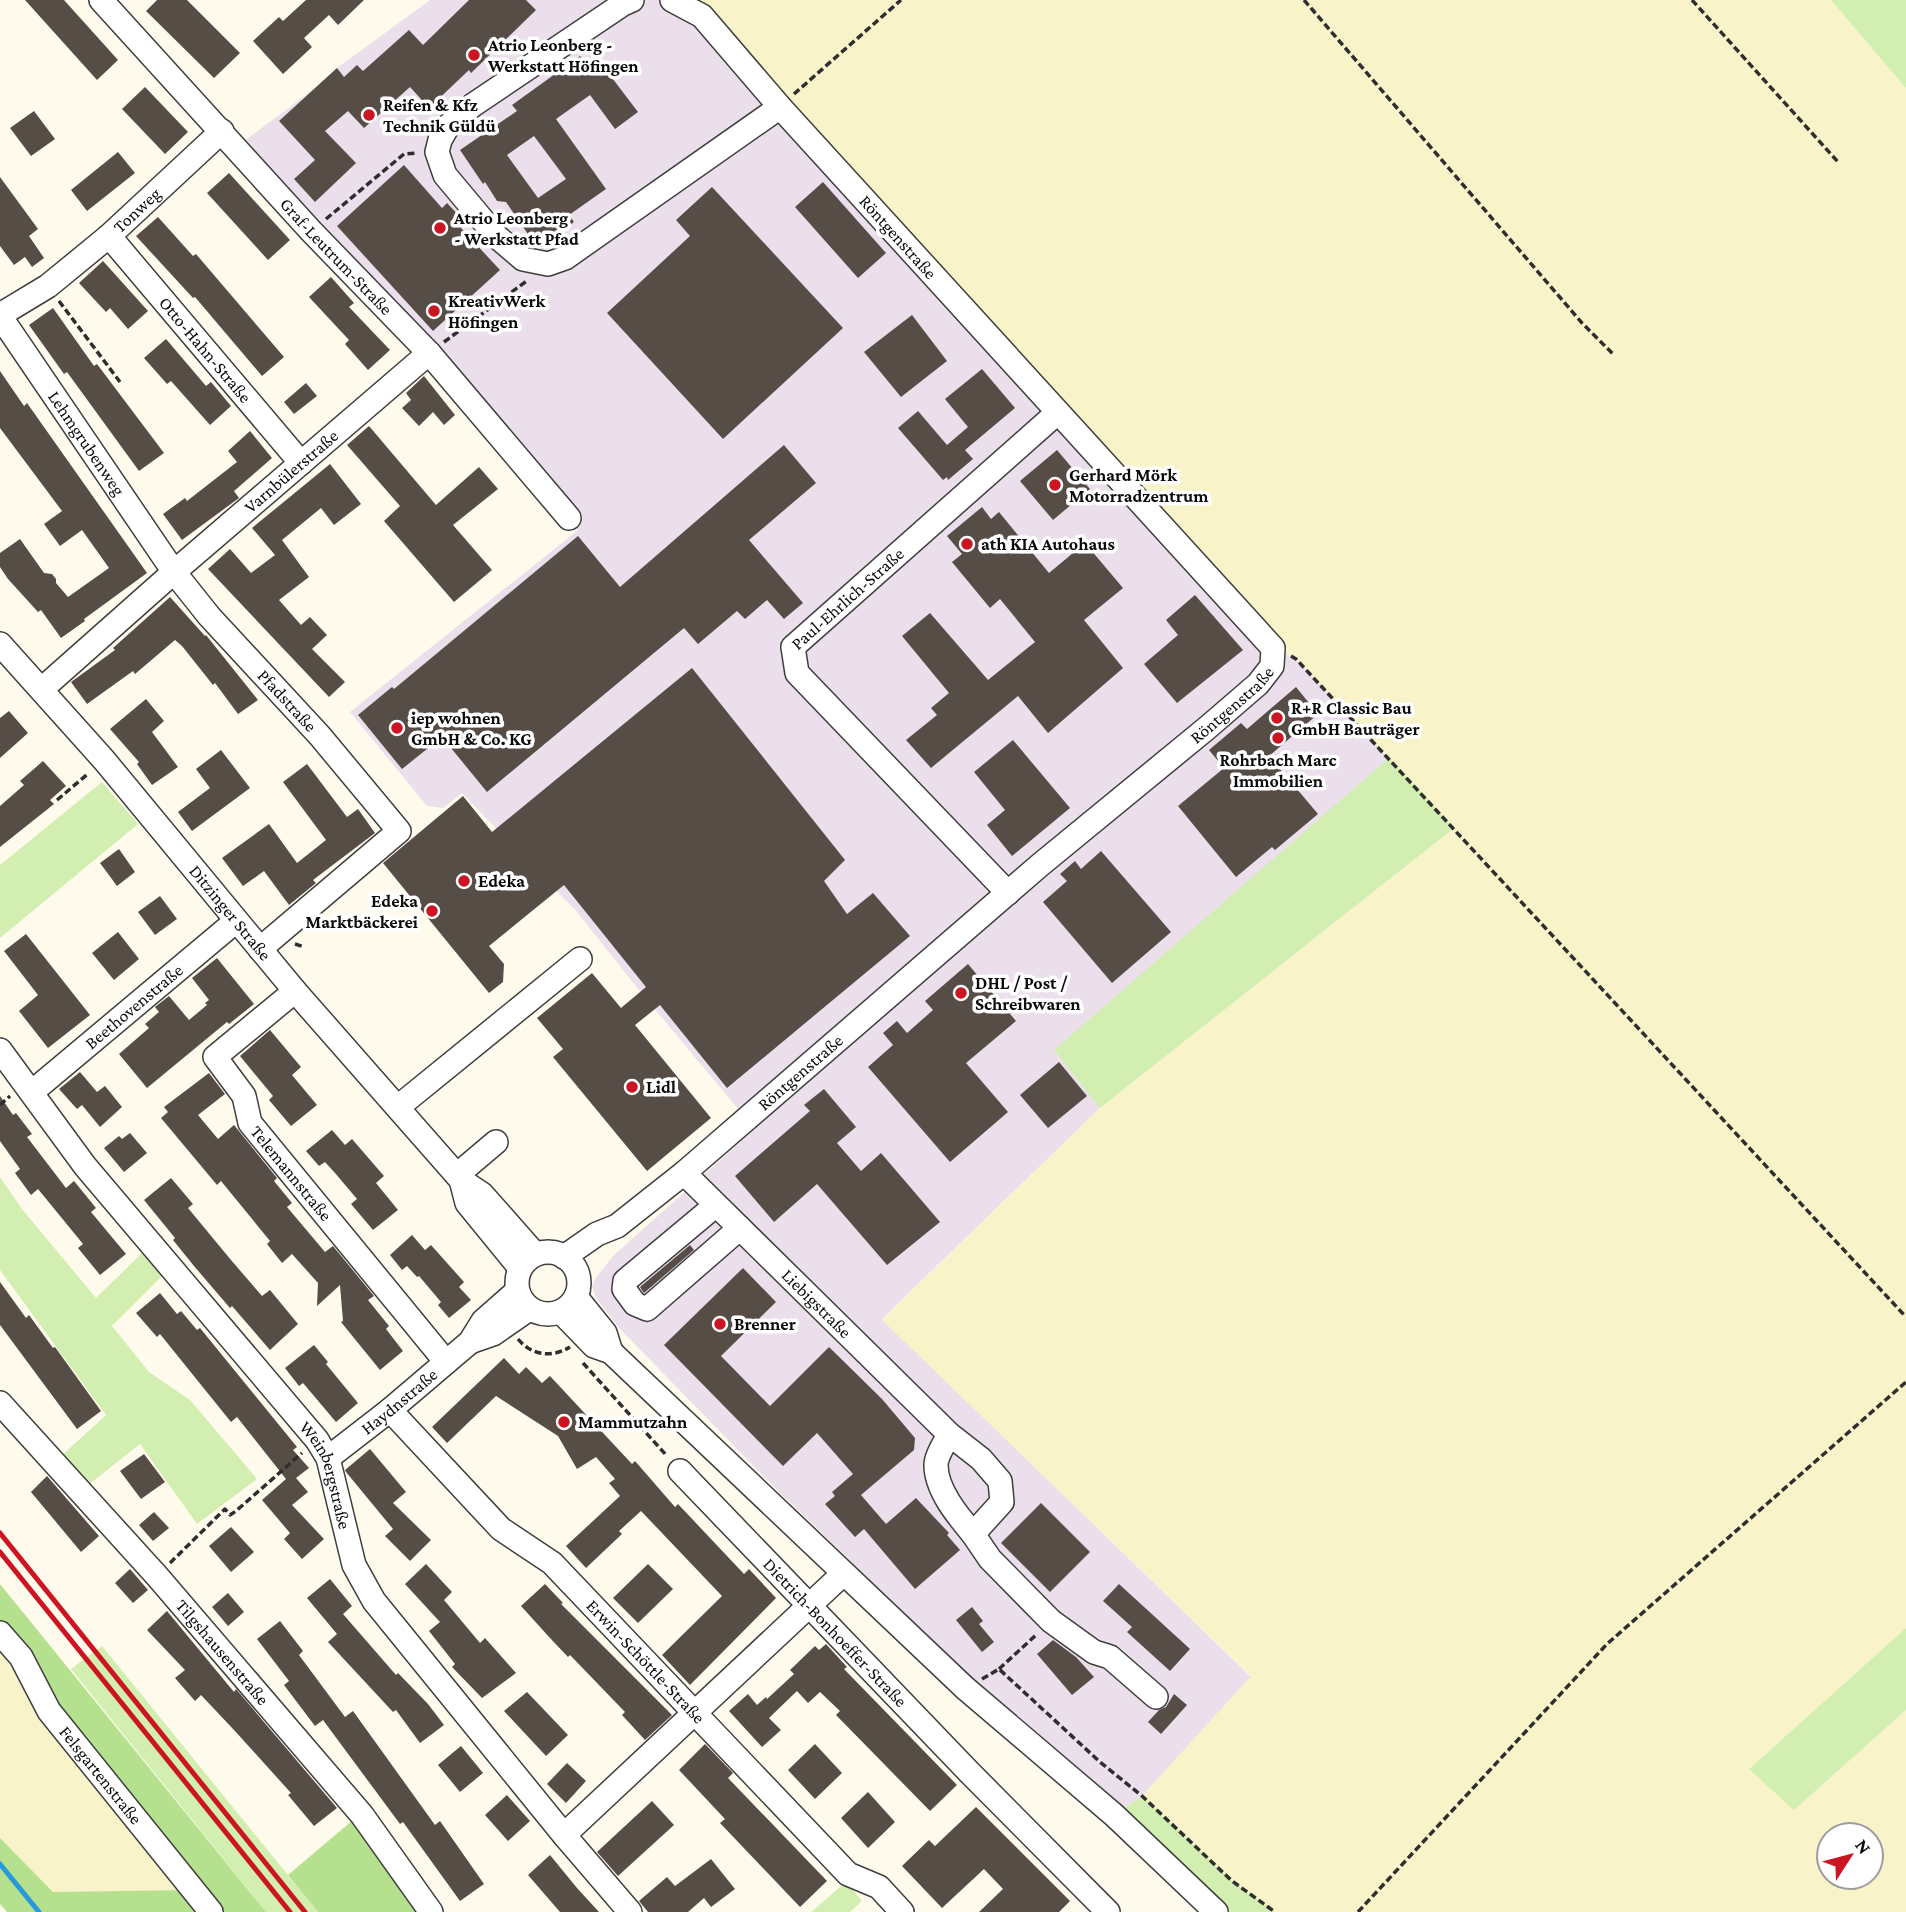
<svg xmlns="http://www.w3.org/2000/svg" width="1906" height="1912" viewBox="0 0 1906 1912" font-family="'Crimson Pro',serif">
  <rect width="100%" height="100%" fill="#fffbec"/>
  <path fill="#ebdfec" d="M430 0H672L1273 648 1296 659 1389 758 1105 1011 1054 1050 1100 1108 882 1319 1251 1677 1142 1796 1114 1815 843 1574 853 1563 778 1491 620 1329 596 1298 592 1286 595 1279 613 1256 755 1129 642 994 577 912 462 793 443 808 427 806 350 712 578 530 236 147 310 92 337 68Z"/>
  <path fill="#f8f3c8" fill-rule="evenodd" d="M688 0H1831L1906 88V1628L1749 1769 1795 1809 1906 1710V1912H1275L1232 1881 1142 1796 1251 1676 882 1320 1100 1108 1454 828 1296 659 1273 648ZM1829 1835H1871V1877H1829Z
    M0 1633 190 1890 53 1892 0 1838Z"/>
  <path fill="#d2eeb1" d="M1831 0H1906V88L1900 81Z
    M1389 758 1454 828 1100 1108 1054 1050Z
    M102 782 138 824 0 938V865Z
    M0 1177 22 1209 96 1298 142 1253 162 1276 112 1326 149 1372 190 1400 257 1479 197 1524 140 1444 87 1486 58 1459 106 1415 0 1270Z
    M1906 1628V1710L1794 1810 1749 1769Z
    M102 1646 318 1912H266L71 1669Z
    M1142 1796 1232 1881 1275 1912H1215L1114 1815Z
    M846 1882 862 1901 850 1912H811Z"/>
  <path fill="#b5e08e" d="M0 1584 266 1912H7L0 1904V1838L53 1892 189 1890 0 1633Z
    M353 1820 423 1912H318L288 1875Z"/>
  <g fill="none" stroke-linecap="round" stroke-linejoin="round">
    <path stroke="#2999dc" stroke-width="5" d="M0 1864 39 1912"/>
  </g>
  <path fill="#564d47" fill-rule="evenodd" d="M25 0H64L118 60 97 80Z
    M157 0H187L240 53 214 78 146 11Z
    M306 0H364L338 25 329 15 304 38 312 47 283 74 253 41 279 17 283 21Z
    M469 0H526L536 10 471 73 469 70 429 108 410 87 364 128 348 111 325 131 356 163 315 202 294 179 315 160 279 121 337 68 344 77 357 65 363 71 409 30 423 45Z
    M580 56 596 72 603 66 638 112 615 129 590 95 556 119 606 189 569 215 574 222 546 242 538 243 532 240 506 202 497 201 485 182 483 184 460 150 517 111 512 105ZM534 136 566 179 538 198 507 155Z
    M145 87 188 132 165 154 122 109Z
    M34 111 55 139 31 156 10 128Z
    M118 152 135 173 87 211 71 190Z
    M404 165 442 208 447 203 466 223 461 228 500 270 433 331 337 226Z
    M229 173 290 240 268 260 207 193Z
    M0 177 38 229 29 236 44 258 32 267 25 257 14 265 0 246Z
    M823 182 886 253 858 278 795 207Z
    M712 187 843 328 723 439 607 313 690 236 676 220Z
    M158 217 193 256 196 254 284 357 262 376 195 297 193 298 136 236Z
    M103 261 148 311 128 329 110 308 106 312 79 283Z
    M331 277 354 303 349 307 390 350 368 370 345 344 349 340 309 297Z
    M53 308 94 366 97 364 164 453 139 471 67 372 64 374 29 325Z
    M912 315 947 361 901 397 864 352Z
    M166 339 206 386 211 382 231 406 210 425 171 381 167 384 144 358Z
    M982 369 1015 408 965 450 973 459 948 480 947 477 943 480 898 428 918 411 947 445 968 427 945 399Z
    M0 371 24 406 27 403 147 573 84 619 85 621 61 638 41 610 38 612 8 579 0 567V553L20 539 44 573 52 574 56 579V583L68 597 109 568 82 530 60 546 44 524 62 511 0 428Z
    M424 376 455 415 444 425 433 412 419 426 402 408 411 400 406 393Z
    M306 383 317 396 294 414 284 402Z
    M369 426 436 505 479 467 498 489 453 525 492 570 454 602 384 521 400 506 347 445Z
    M250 431 272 458 234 491 239 498 182 540 163 514 185 498 187 501 237 462 228 451Z
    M784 445 816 483 749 540 803 603 784 619 767 600 745 619 737 611 698 644 684 628 487 792 442 737 402 769 358 715 392 687 394 689 578 536 620 587Z
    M1057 450 1090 489 1053 520 1020 481Z
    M330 464 361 504 334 525 321 508 282 540 309 577 279 600 301 625 310 617 327 635 312 649 345 682 329 697 208 569 230 549 251 573 275 555 252 528Z
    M982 507 991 519 999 512 1049 573 1085 543 1123 588 1084 620 1123 668 1048 733 1018 696 931 768 906 740 937 715 931 708 949 693 902 636 930 613 988 680 1035 642 1000 599 990 608 952 562 962 554 947 536Z
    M1195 595 1243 650 1177 703 1144 664 1178 635 1166 620Z
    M170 597 205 636 206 635 258 700 238 714 215 683 213 685 182 646 175 640 135 674 133 671 87 704 71 682 115 650 113 648Z
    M692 668 845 860 824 881 847 914 873 893 910 936 727 1088 660 1005 635 1025 711 1118 647 1171 553 1057 563 1049 537 1018 592 973 621 1008 646 987 564 885 489 946 504 964 503 982 489 993 383 863 463 796 492 832Z
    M1296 687 1318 714 1269 756 1318 814 1275 850 1272 847 1236 877 1178 806 1224 768 1209 750 1241 723 1247 729Z
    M146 699 164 721 152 732 178 767 152 785 137 764 139 762 110 729Z
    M9 711 28 733 0 758V718Z
    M1013 740 1070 808 1012 856 987 825 1005 810 974 772Z
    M221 750 250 788 192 831 178 812 210 788 196 769Z
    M43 761 66 786 50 800 54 804 0 847V806L24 785 20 781Z
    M307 764 347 817 358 809 375 833 313 880 316 883 289 905 264 871 243 886 222 858 269 824 297 863 326 840 283 782Z
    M119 849 135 872 117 886 100 863Z
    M1101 851 1171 932 1112 983 1043 902 1067 881 1060 874 1075 861 1081 869Z
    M160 896 177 919 155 935 138 912Z
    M118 932 139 959 114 980 92 953Z
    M26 934 90 1015 48 1048 19 1011 38 995 4 951Z
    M217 958 254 1004 229 1024 227 1022 147 1088 119 1054 149 1028 145 1024 159 1012 155 1007 169 996 189 1020 207 1005 205 1003 209 1000 192 978Z
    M968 964 1016 1021 966 1063 1008 1112 950 1162 868 1067 893 1045 883 1033 897 1021 907 1033 933 1010 925 1001Z
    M270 1030 301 1067 292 1075 317 1105 291 1126 269 1100 273 1096 240 1056Z
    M1059 1062 1087 1096 1048 1128 1020 1095Z
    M80 1072 97 1092 105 1086 122 1107 100 1127 82 1105 77 1109 59 1089Z
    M209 1073 225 1094 198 1115 218 1139 234 1125 277 1178 274 1181 292 1203 287 1207 325 1252 333 1246 374 1296 368 1300 389 1326 386 1329 403 1351 380 1370 341 1322 343 1321 340 1285 317 1306 318 1283 292 1254 282 1263 267 1244 270 1241 221 1181 217 1185 161 1118 168 1112 164 1107Z
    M824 1089 856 1127 837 1143 861 1171 881 1153 940 1222 887 1265 817 1184 774 1222 735 1176 810 1111 804 1105Z
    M0 1096 13 1115 16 1113 32 1134 27 1137 66 1188 74 1181 96 1208 91 1212 126 1254 100 1275 78 1248 83 1244 38 1189 31 1195 15 1173 20 1169 0 1141Z
    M332 1130 345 1145 352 1139 384 1176 376 1183 398 1210 373 1230 351 1204 357 1199 335 1173 325 1162 319 1166 306 1151Z
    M130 1133 147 1153 124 1172 104 1148 119 1136 122 1139Z
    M171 1178 193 1204 188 1208 231 1260 262 1296 270 1290 298 1324 270 1350 232 1306 230 1308 194 1266 173 1240 175 1238 144 1200Z
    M412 1235 425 1250 431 1245 464 1282 459 1287 471 1300 449 1318 438 1305 441 1302 419 1276 417 1277 407 1266 402 1270 390 1255Z
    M690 1245 694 1250 644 1293 640 1287Z
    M743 1268 776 1302 721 1356 770 1406 829 1347 882 1399 915 1438 914 1450 861 1495 886 1524 916 1498 949 1533 947 1535 960 1550 915 1589 864 1529 855 1537 825 1504 835 1496 832 1492 853 1474 817 1433 783 1466 664 1345Z
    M0 1282 26 1318 29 1315 53 1348 55 1347 101 1411 77 1429 0 1325Z
    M160 1293 177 1314 181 1311 197 1330 200 1328 297 1447 293 1450 309 1468 296 1478 308 1492 292 1505 324 1539 302 1559 284 1539 290 1533 262 1500 286 1479 237 1417 231 1422 160 1334 157 1337 136 1313Z
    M314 1345 328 1362 326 1364 358 1403 336 1422 303 1383 299 1386 285 1368Z
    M504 1358 519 1374 526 1367 542 1383 550 1376 632 1464 635 1461 675 1507 678 1504 744 1574 749 1569 776 1598 690 1685 662 1655 722 1596 641 1511 619 1531 622 1534 586 1568 566 1546 620 1496 609 1483 615 1479 596 1457 577 1469 558 1436 496 1396 447 1443 432 1427Z
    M370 1449 406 1492 393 1503 431 1540 410 1561 385 1536 393 1529 346 1472 345 1470Z
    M144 1454 165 1482 141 1499 120 1471Z
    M47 1476 99 1536 81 1552 31 1492Z
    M1041 1503 1090 1552 1050 1592 1001 1543Z
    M154 1512 169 1528 153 1541 139 1525Z
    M231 1527 254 1552 231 1572 209 1546Z
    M426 1564 452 1592 444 1600 480 1643 485 1638 516 1673 482 1698 452 1667 455 1664 429 1631 440 1622 405 1584Z
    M648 1564 673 1589 638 1623 613 1598Z
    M130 1569 148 1590 133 1603 115 1583Z
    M330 1579 352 1606 343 1614 396 1675 398 1673 428 1704 444 1725 420 1743 396 1710 393 1712 328 1642 337 1634 307 1598Z
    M545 1584 563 1603 561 1604 672 1715 645 1740 622 1715 625 1712 570 1655 568 1657 550 1638 521 1606Z
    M1119 1584 1190 1649 1170 1671 1127 1632 1132 1627 1103 1601Z
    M228 1593 244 1612 228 1626 212 1607Z
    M972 1607 983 1621 979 1624 994 1642 982 1652 956 1620Z
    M167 1611 234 1692 236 1689 337 1808 314 1826 288 1795 291 1793 234 1730 201 1695 195 1701 175 1678 185 1670 147 1630Z
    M280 1621 303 1651 299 1655 345 1717 353 1711 435 1825 440 1821 484 1884 460 1901 403 1822 400 1824 323 1720 315 1726 284 1685 289 1681 257 1639Z
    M1053 1640 1076 1657 1094 1677 1072 1695 1037 1654Z
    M826 1644 847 1667 844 1669 957 1785 930 1811 836 1715 840 1711 820 1692 808 1703 797 1691 769 1718 781 1730 762 1747 729 1711 748 1694 757 1705 766 1697 767 1699 794 1674 790 1670 815 1646 819 1650Z
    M527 1692 568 1735 546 1756 504 1711Z
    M1174 1694 1187 1705 1161 1734 1148 1722 1159 1710 1166 1707Z
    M705 1744 733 1773 728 1778 827 1881 800 1907 720 1823 725 1819 679 1770Z
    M815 1744 842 1773 815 1799 788 1770Z
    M461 1746 483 1773 460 1792 438 1765Z
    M567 1763 586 1781 566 1803 547 1784Z
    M868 1792 895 1822 868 1848 841 1818Z
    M507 1795 530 1821 508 1841 485 1815Z
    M652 1801 674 1825 618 1876 597 1852Z
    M976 1807 1070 1901 1059 1912H979L1003 1889 984 1869 942 1908 902 1866 929 1840 935 1846Z
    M550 1855 577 1888 599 1912H560L528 1875Z
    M711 1859 735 1889 711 1907 704 1898 688 1912H648L639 1901 667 1877 675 1886Z"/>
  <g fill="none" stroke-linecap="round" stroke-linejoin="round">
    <defs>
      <g id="minor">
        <path id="s1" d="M101 0 311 231 429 353 569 518"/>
        <path d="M632 0 623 4 473 105 448 126 440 140 437 152 445 175 496 236 523 259 548 264 565 258 780 107"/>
        <path id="s2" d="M109 236 301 463"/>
        <path id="s3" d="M0 315 48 286 109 236 222 131"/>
        <path id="s4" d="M0 316 174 572 209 616 320 736 399 831 260 949"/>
        <path id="s5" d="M0 644 104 760 295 991 461 1180 482 1194 535 1254"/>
        <path id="s6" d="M42 689 174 572 429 353"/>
        <path id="s7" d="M1008 893 797 673 793 647 1057 413"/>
        <path id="s8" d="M295 991 215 1057 244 1096 250 1123 446 1362"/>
        <path id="s9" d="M0 1050 85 1166 317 1440 328 1458 354 1565 374 1601 564 1835 630 1912"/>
        <path id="s10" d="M32 1092 236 921"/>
        <path d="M398 1107 580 959"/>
        <path id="s11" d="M684 1173 949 1434C945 1443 936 1456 936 1465 936 1490 958 1516 973 1534L1002 1502 1000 1481 981 1459 949 1434"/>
        <path d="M457 1175 496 1142"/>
        <path d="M461 1180 467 1203 520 1268"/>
        <path d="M716 1205 625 1281 624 1289 635 1304 647 1309 740 1228"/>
        <circle cx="548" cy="1283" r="31"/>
        <path id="s12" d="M564 1257 597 1234 617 1226 684 1173 1040 865 1207 728 1258 684 1272 666 1273 648 780 107 702 16 672 0"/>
        <path d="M576 1297 605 1333 611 1352"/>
        <path d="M561 1312 594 1346 611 1352 965 1688 1114 1815 1216 1912"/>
        <path d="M470 1342 493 1334 529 1309"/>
        <path id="s13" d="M0 1403 157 1576 362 1815 431 1912"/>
        <path id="s14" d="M390 1410 501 1529 552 1563 848 1874 879 1887 902 1912"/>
        <path id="s15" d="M328 1458 390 1410 470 1342 483 1321 517 1291"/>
        <path id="s16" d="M680 1471 970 1773 1108 1912"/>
        <path d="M973 1534 990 1559 1051 1621 1094 1652 1110 1657 1156 1697"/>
        <path id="s17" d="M0 1633 21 1657 49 1711 211 1912"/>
        <path d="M564 1835 843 1574"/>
      </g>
    </defs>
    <use href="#minor" stroke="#3f3f3f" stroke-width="26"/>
    <path stroke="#2e2e2e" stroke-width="3.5" stroke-dasharray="7 3.5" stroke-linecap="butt" d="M1304 0 1582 323 1614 355
      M1692 0 1838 162
      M794 94 901 0
      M326 219 404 154 418 153
      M59 301 120 382
      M444 342 528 280
      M1291 656 1296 659 1906 1317
      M57 800 89 773
      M295 944 304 947
      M0 1105 10 1096
      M518 1339C532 1356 552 1358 570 1347
      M583 1363 667 1456
      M170 1563 225 1509 230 1515 236 1511 302 1453
      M999 1669 1036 1635
      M982 1679 999 1669 1100 1762 1142 1796 1232 1881 1275 1912
      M1358 1912 1607 1644 1906 1382"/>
    <use href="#minor" stroke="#fff" stroke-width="23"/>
    <path stroke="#cb1522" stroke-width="5" d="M0 1533 305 1912
      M0 1552 290 1912"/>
  </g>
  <g fill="#cb1522" stroke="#fff" stroke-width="2.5">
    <circle cx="474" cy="55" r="7"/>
    <circle cx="369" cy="115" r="7"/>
    <circle cx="440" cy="228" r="7"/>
    <circle cx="434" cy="311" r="7"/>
    <circle cx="1055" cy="485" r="7"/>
    <circle cx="967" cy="544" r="7"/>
    <circle cx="1277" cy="718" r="7"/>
    <circle cx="397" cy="728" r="7"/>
    <circle cx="1278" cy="738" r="7"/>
    <circle cx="464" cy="881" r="7"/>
    <circle cx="432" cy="911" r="7"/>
    <circle cx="961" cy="993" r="7"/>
    <circle cx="632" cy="1087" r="7"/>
    <circle cx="720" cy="1324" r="7"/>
    <circle cx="564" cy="1422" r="7"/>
  </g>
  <g text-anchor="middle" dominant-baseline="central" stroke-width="7" stroke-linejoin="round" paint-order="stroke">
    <g font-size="18" font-weight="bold" fill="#0c0c0c" stroke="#fff" text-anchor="start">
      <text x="488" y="45">Atrio Leonberg -<tspan x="488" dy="21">Werkstatt Höfingen</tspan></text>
      <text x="383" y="105">Reifen &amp; Kfz<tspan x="383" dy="21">Technik Güldü</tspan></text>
      <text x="454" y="218">Atrio Leonberg<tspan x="454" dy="21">- Werkstatt Pfad</tspan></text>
      <text x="448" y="301">KreativWerk<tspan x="448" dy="21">Höfingen</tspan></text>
      <text x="1069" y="475">Gerhard Mörk<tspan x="1069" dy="21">Motorradzentrum</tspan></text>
      <text x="981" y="544">ath KIA Autohaus</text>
      <text x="1291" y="708">R+R Classic Bau<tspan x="1291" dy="21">GmbH Bauträger</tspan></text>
      <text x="411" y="718">iep wohnen<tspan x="411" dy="21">GmbH &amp; Co. KG</tspan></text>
      <text x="1278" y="760" text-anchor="middle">Rohrbach Marc<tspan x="1278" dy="21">Immobilien</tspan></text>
      <text x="478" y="881">Edeka</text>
      <text x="418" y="901" text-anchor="end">Edeka<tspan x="418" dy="21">Marktbäckerei</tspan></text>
      <text x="975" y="983">DHL / Post /<tspan x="975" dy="21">Schreibwaren</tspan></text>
      <text x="646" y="1087">Lidl</text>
      <text x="734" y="1324">Brenner</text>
      <text x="578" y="1422">Mammutzahn</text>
    </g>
    <g font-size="18" fill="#0c0c0c" stroke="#fff">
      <text stroke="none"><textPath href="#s3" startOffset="173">Tonweg</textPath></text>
      <text transform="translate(898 237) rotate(48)">Röntgenstraße</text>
      <text stroke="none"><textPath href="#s1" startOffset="348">Graf-Leutrum-Straße</textPath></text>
      <text stroke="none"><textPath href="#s2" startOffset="149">Otto-Hahn-Straße</textPath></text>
      <text stroke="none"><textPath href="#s4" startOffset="154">Lehmgrubenweg</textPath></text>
      <text stroke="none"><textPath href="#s6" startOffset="331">Varnbülerstraße</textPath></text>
      <text stroke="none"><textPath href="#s7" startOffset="404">Paul-Ehrlich-Straße</textPath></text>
      <text stroke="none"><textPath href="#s4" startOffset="481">Pfadstraße</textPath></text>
      <text stroke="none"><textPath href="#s12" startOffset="868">Röntgenstraße</textPath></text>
      <text stroke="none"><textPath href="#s5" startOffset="354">Ditzinger Straße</textPath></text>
      <text stroke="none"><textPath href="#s10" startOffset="133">Beethovenstraße</textPath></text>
      <text stroke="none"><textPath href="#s12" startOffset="301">Röntgenstraße</textPath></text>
      <text stroke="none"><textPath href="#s8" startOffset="245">Telemannstraße</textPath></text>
      <text stroke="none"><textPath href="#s11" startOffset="186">Liebigstraße</textPath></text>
      <text stroke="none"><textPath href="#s15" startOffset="91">Haydnstraße</textPath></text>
      <text stroke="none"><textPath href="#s9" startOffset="539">Weinbergstraße</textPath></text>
      <text stroke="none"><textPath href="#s16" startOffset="224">Dietrich-Bonhoeffer-Straße</textPath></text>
      <text stroke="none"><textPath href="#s13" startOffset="334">Tilgshausenstraße</textPath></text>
      <text stroke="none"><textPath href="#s14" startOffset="360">Erwin-Schöttle-Straße</textPath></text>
      <text stroke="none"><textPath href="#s17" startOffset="175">Felsgartenstraße</textPath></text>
    </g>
  </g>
  <g transform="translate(1850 1856) rotate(54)"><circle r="33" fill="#ffffff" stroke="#9e9e9e" stroke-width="2"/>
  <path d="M0-5L12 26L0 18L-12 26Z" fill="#cb1522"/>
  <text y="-10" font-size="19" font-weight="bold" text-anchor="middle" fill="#0c0c0c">N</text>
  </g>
</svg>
